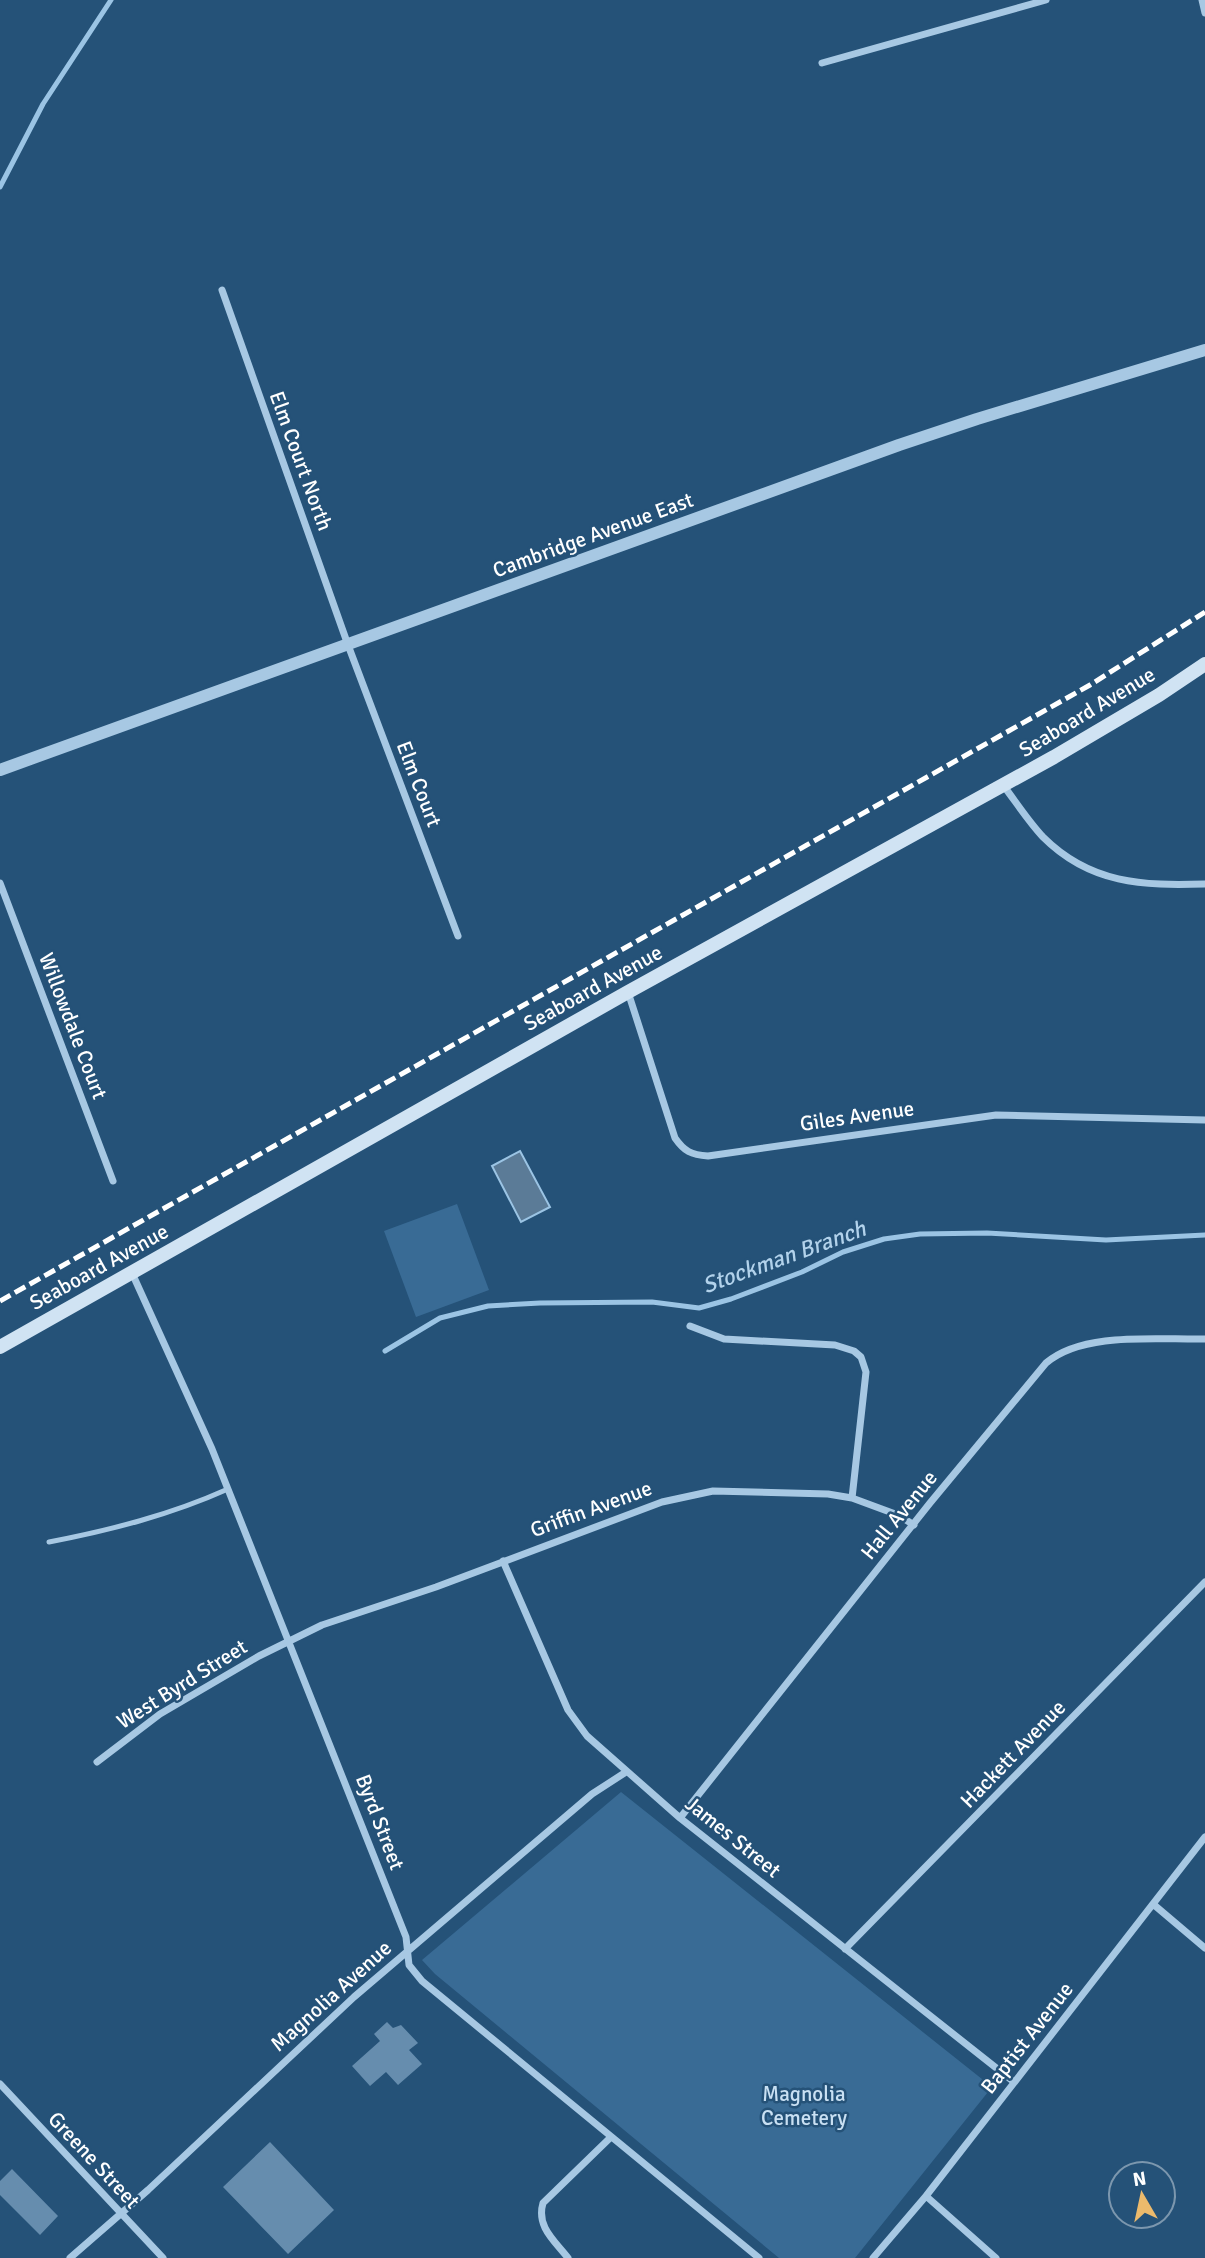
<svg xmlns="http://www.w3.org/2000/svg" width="1205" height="2258" viewBox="0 0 1205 2258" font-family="Signika,sans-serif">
  <rect width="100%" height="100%" fill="#255278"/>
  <path fill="#396b95" d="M457 1204 489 1290 416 1317 384 1231Z
    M621 1792 992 2087 855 2258H779L435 1974 422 1960Z"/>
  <path fill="#5b7b97" stroke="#9bc4e4" stroke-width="2" d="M520 1151 550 1207 521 1222 492 1166Z"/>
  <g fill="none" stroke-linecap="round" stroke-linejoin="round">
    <path stroke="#9bc4e4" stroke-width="5" d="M0 187 43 104 111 0
      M385 1351 440 1318 488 1306 540 1303 652 1302 699 1308 731 1299 802 1272 843 1252 884 1239 920 1234 987 1233 1106 1240 1205 1235"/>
  </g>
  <path fill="#668dae" d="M387 2022 393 2028 401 2025 418 2043 409 2050 422 2064 398 2085 386 2072 370 2086 352 2066 380 2041 374 2034Z
    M270 2142 334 2210 288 2254 223 2187Z
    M12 2169 58 2216 40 2235 0 2195V2181Z"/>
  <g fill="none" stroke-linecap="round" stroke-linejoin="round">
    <path stroke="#a7c8e3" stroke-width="5" d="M49 1542C111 1530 170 1515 228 1489"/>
    <path stroke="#a7c8e3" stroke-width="7" d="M1202 0 1205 13
      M822 63 1046 0
      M222 290 348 645 458 936
      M1003 785C1016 802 1028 821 1043 837 1090 884 1143 886 1205 884
      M0 883 113 1181
      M628 992 675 1138C684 1151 691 1155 708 1156L996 1115 1205 1120
      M132 1273 212 1449 406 1937 409 1965 422 1981 759 2258
      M690 1326 724 1339 835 1345 854 1351 861 1357 866 1372 852 1498
      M503 1561 568 1710 587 1736 680 1818 1014 2082
      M97 1762 160 1714 259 1656 322 1625 436 1587 662 1502 713 1491 828 1494 852 1498 898 1515 914 1525
      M680 1818 930 1503 1046 1363C1083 1331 1158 1340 1205 1339
      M1153 1904 1205 1948
      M845 1949 1205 1582
      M0 2084 163 2258
      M926 2196 996 2258
      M70 2258 148 2190 354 1997 592 1794 626 1772
      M568 2258C555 2241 536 2227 543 2203L611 2137
      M873 2258 926 2196 1205 1837"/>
    <path stroke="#a7c8e3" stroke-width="12" d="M0 770 899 445 977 419 1205 350"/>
    <path stroke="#d0e3f3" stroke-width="14" d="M0 1347 628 992 1054 757 1159 695 1205 664"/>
    <path stroke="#fff" stroke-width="5" stroke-dasharray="12 5" stroke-linecap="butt" d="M0 1301 1090 685 1205 612"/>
  </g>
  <g text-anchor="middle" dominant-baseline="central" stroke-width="5" stroke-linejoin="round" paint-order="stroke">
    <g font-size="21" fill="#fff" stroke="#255278">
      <text transform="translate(301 461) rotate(70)">Elm Court North</text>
      <text transform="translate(593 535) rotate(-20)">Cambridge Avenue East</text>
      <text transform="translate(1087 712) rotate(-31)">Seaboard Avenue</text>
      <text transform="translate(419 784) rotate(69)">Elm Court</text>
      <text transform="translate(593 988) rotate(-29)">Seaboard Avenue</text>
      <text transform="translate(73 1026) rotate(69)">Willowdale Court</text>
      <text transform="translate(857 1116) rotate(-8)">Giles Avenue</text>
      <text transform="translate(99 1267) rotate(-29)">Seaboard Avenue</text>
      <text transform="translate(591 1509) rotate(-20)">Griffin Avenue</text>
      <text transform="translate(899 1515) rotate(-51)">Hall Avenue</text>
      <text transform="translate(182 1684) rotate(-32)">West Byrd Street</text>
      <text transform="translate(1013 1754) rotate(-46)">Hackett Avenue</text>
      <text transform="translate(380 1822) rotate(69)">Byrd Street</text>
      <text transform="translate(733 1837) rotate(39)">James Street</text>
      <text transform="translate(331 1996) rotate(-42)">Magnolia Avenue</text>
      <text transform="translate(1027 2038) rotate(-52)">Baptist Avenue</text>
      <text transform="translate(94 2160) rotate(47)">Greene Street</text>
    </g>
    <g font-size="21" fill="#c9e0f3" stroke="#255278">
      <text x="804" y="2094">Magnolia<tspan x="804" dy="24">Cemetery</tspan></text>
    </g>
    <g font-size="23" font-style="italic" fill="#b2d2eb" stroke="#255278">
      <text transform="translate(784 1257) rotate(-20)">Stockman Branch</text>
    </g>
  </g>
  <g transform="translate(1142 2195) rotate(351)"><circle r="33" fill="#255278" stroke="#7c97ae" stroke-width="2"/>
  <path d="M0-5L12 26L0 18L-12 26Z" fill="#ecba6c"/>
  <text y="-10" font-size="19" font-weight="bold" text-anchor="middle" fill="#ffffff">N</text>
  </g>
</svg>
